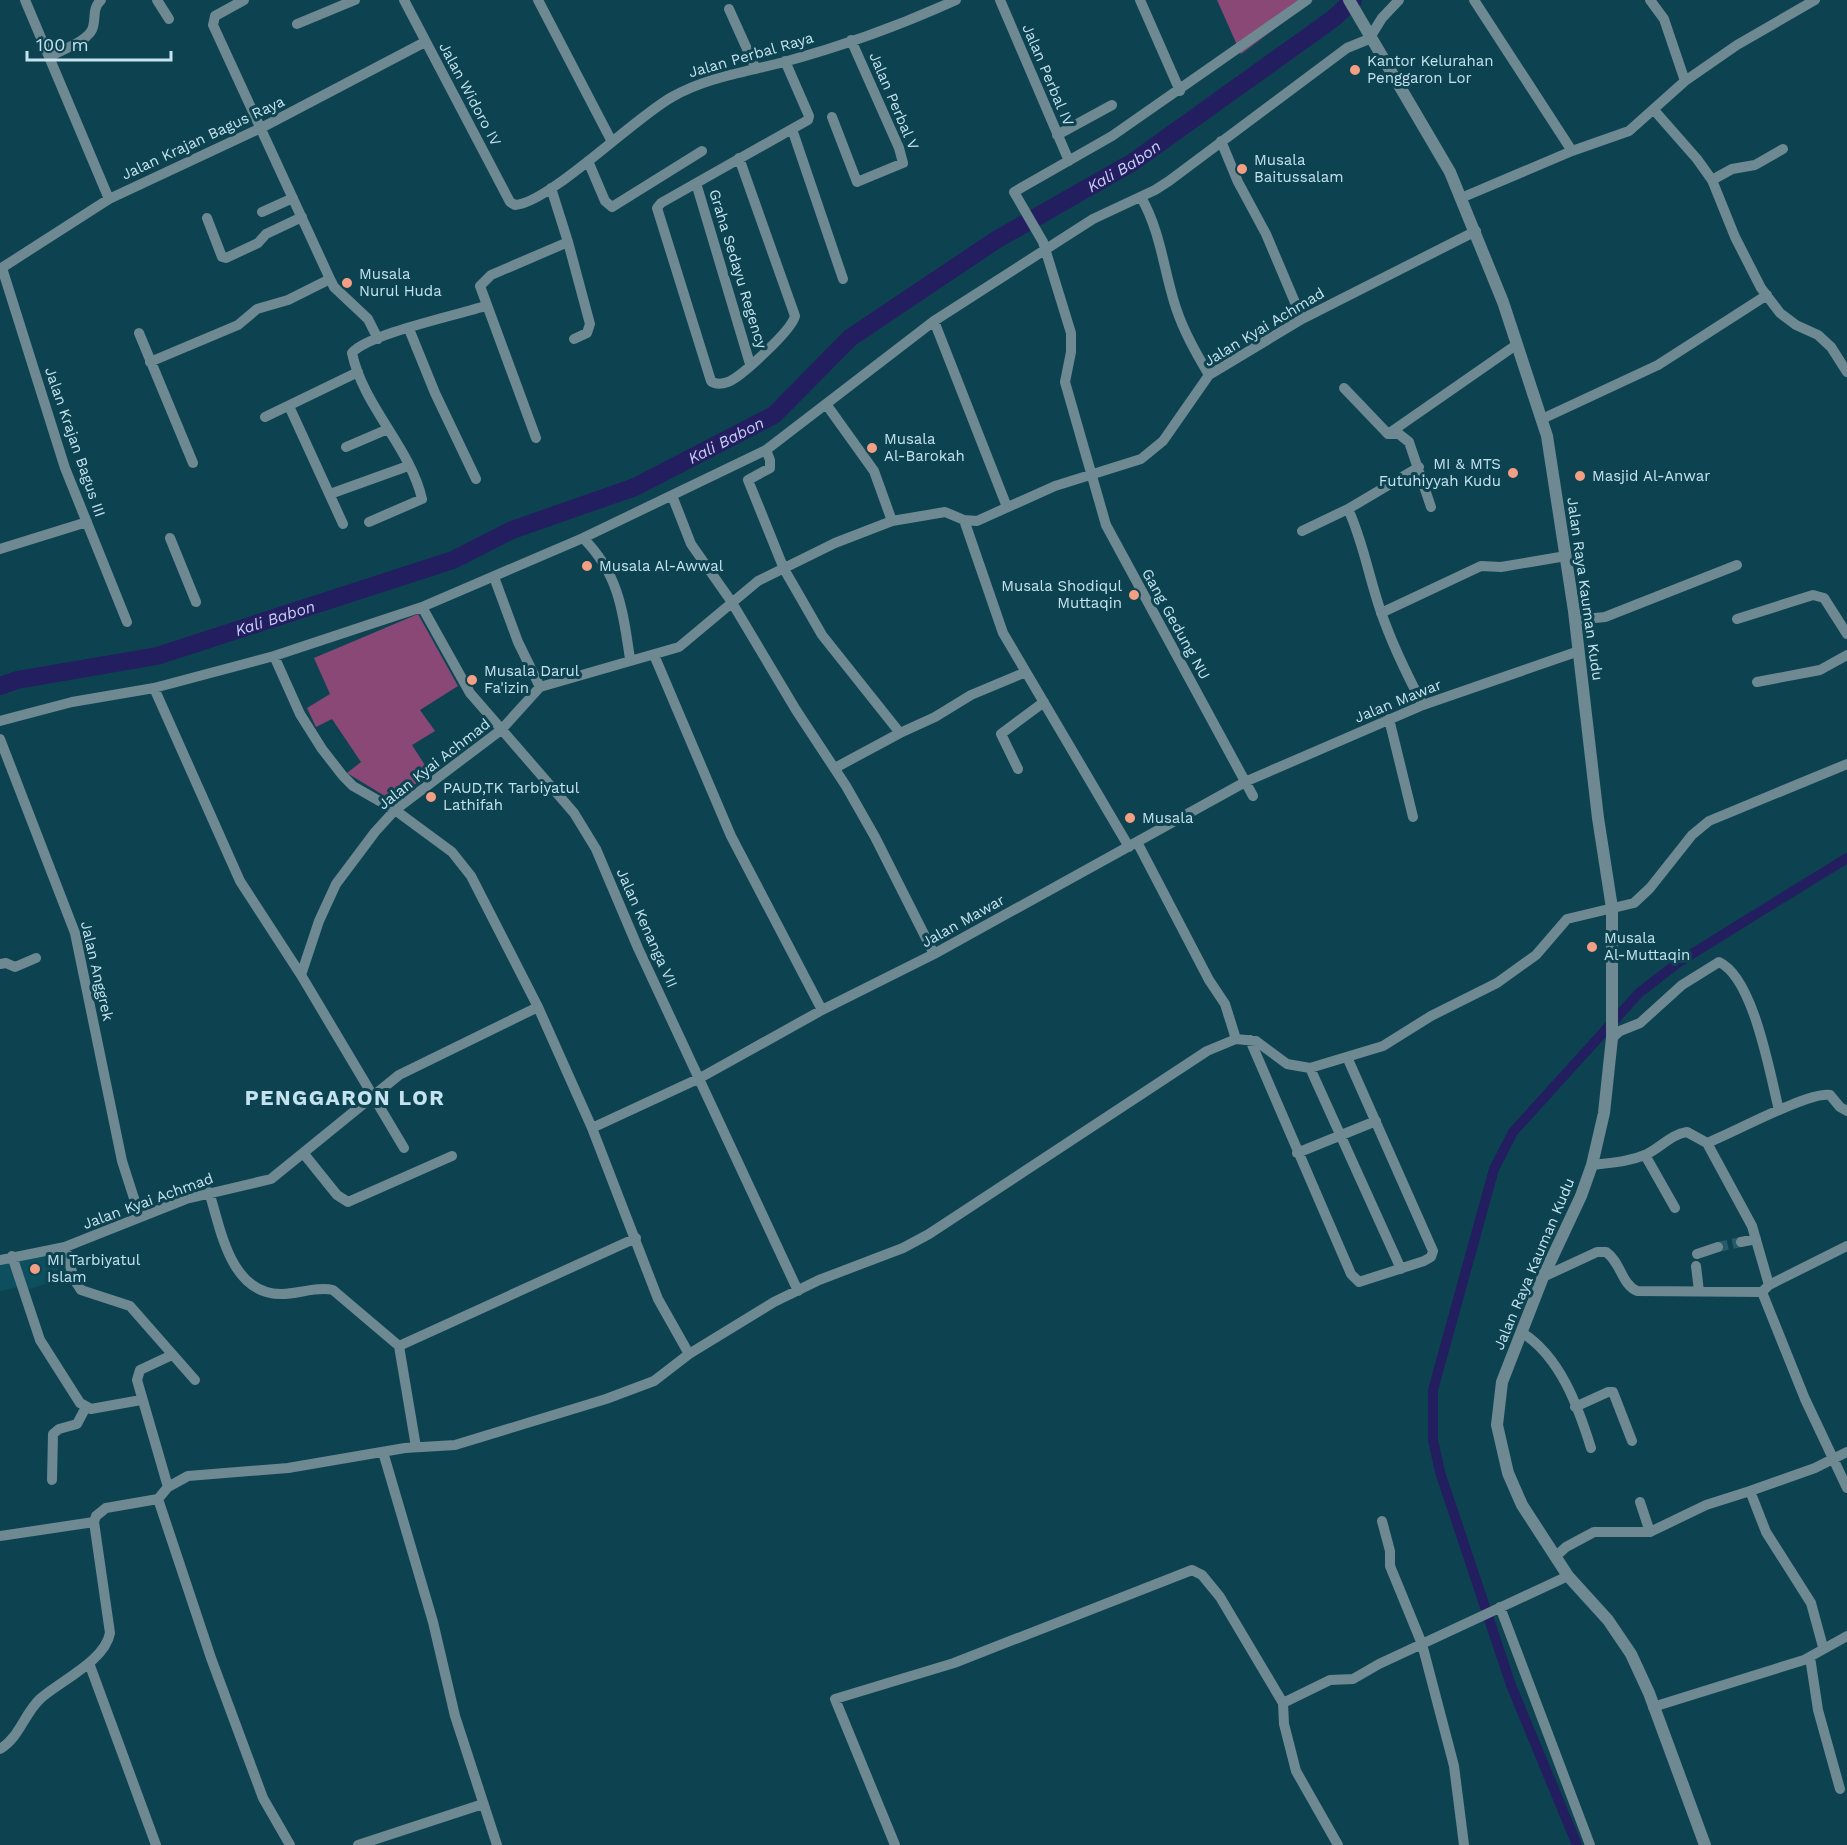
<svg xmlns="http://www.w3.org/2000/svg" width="1847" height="1845" viewBox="0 0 1847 1845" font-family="'Work Sans',sans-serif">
  <rect width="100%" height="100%" fill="#0d4351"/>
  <path fill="#0e4f5f" d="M63 1248 71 1276 29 1289 22 1286 0 1291V1263Z"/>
  <path fill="#894875" d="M1217 0H1313L1241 54Z
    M418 614 458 686 420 710 435 731 412 745 430 773 393 801 347 773 361 762 332 719 316 727 307 708 330 694 314 658Z"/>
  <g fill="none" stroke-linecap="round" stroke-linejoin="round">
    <path stroke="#231e60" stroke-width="10" d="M1577 1845 1511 1685 1440 1472 1433 1440V1390L1494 1169 1513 1132 1639 993 1679 962 1847 858"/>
    <path stroke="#231e60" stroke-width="18" id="s1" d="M0 686 17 680 157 656 453 560 512 530 635 487 774 415 850 338 996 240 1133 162 1334 18 1353 0"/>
    <path stroke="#285b69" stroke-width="10" stroke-dasharray="10 5" stroke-linecap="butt" d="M1718 1247 1741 1242"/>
    <path stroke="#6e8991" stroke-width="10" d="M25 0 109 199
      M157 0 169 19
      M244 0 215 16 213 25 330 279 334 287 368 319 378 339
      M404 0 510 202 515 205C549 203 634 118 672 97 707 77 746 72 784 62 843 46 901 25 956 0
      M538 0 611 140
      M1000 0 1069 161
      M1140 0 1180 91
      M1474 0 1572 151
      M1650 0 1664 19 1685 81
      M729 9 756 69
      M297 24 355 0
      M49 57C60 50 90 41 93 27 96 16 92 9 101 0
      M1654 110 1697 159 1712 180 1735 237 1761 288 1780 313 1796 325 1818 335 1831 347 1847 372
      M832 117 857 182 903 163 899 148 851 40
      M792 129 843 279
      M1057 135 1112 105
      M1221 141 1238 182 1266 234 1302 319
      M739 158 795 316C792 330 742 376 728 382 722 384 716 385 711 381L657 208 661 203 808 120 809 116 785 61
      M588 161 605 201 612 207 702 151
      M1712 180 1732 169 1755 165 1783 149
      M696 183 750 364
      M1141 197C1162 235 1163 269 1176 308 1184 332 1196 353 1209 375
      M1461 198 1572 151 1629 131 1685 81 1737 45 1815 0
      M262 212 293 198
      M207 218 222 257 226 258 258 243 266 234 302 217
      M568 242 590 324 587 333 574 339
      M2 268 65 468 127 622
      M0 269 109 199 261 128 425 42
      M934 321 1007 507
      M409 329 435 393 476 479
      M139 333 193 463
      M150 362 238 325 257 309 288 300 330 279
      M1344 388 1388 434H1399L1409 442 1431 507
      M826 404 874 471 892 521
      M289 406 343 524
      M265 417 358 372
      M1542 419 1658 365 1767 295
      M1388 434 1516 345
      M536 438 480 286 491 275 568 242 551 188
      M346 447 388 429
      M766 450 770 460V468L748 480 784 569 822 635 900 733 935 717 971 695 1026 672
      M1419 467 1348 509C1363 541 1369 578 1381 612 1392 644 1407 675 1423 705
      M330 494 408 466
      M673 498 691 544 731 601 796 710 846 786 875 837 934 954
      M964 520 1003 633 1129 847
      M369 522 422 499C410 447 363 406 352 353 368 334 458 315 485 306
      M1302 531 1348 509
      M170 538 196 602
      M583 538C619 574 623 611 630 659
      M0 549 87 522
      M494 577 518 642 540 687
      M422 607 470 693 574 813 596 849 638 948 798 1291
      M1381 613 1481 566 1501 567 1566 556
      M1737 619 1813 595 1824 598 1847 634
      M1575 620 1605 617 1737 565
      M654 655 731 836 822 1010
      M274 656 300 714 322 749 343 776 353 786 395 810 452 852 471 876 538 1007 592 1128 658 1299 689 1354
      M1757 682 1820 670 1847 655
      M154 688 240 881 301 975 404 1148
      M1389 719 1413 817
      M0 721 72 702 154 688 274 656 422 607 583 538 766 450 934 321 1093 219 1155 190 1169 181 1347 48 1369 39 1382 18 1399 0
      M0 739 75 933 122 1161 140 1217
      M835 768 900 733
      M1018 769 1001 734 1044 702
      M1253 796 1106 525 1065 382 1071 352V333L1043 242 1014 192 1112 136 1307 0
      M1137 842 1209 980 1225 1004 1236 1039
      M0 964 6 963 15 967 36 958
      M301 975 319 921 336 884 375 832 395 810 501 730 540 687 679 647 758 581 835 543 892 521 945 512 964 520 977 521 1055 486 1141 459 1163 441 1209 375 1302 319 1476 231
      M1612 1038 1620 1031 1640 1023 1682 985 1719 962C1754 978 1770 1075 1779 1110
      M1250 1040 1351 1274 1359 1282 1424 1261 1431 1257 1433 1251 1347 1057
      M1310 1068 1401 1269
      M592 1128 700 1078 822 1010 934 954 1247 781 1423 705 1579 651
      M1297 1153 1376 1121
      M304 1154 337 1195 348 1202 452 1156
      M1645 1155 1675 1208
      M1592 1165C1611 1163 1629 1162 1647 1154 1661 1147 1672 1134 1687 1132L1707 1143C1731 1134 1809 1091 1830 1095L1840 1107 1847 1111
      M209 1192C221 1229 230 1295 282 1294 298 1294 318 1286 333 1290L399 1346
      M1741 1242 1756 1239
      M65 1247 74 1279 81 1290 130 1306 195 1380
      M1697 1254 1718 1247
      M12 1256 40 1340 80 1403 91 1409 141 1400
      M0 1260 65 1247 186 1199 271 1179 399 1075 538 1007
      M1696 1266 1699 1291
      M1543 1277 1597 1252H1606C1621 1262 1621 1284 1637 1291L1762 1292 1769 1285 1752 1226 1707 1143
      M1769 1285 1847 1246
      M1762 1292 1805 1399 1847 1488
      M1521 1332C1560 1356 1578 1406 1591 1448
      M1575 1407 1608 1392H1613L1632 1441
      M416 1447 399 1346 636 1238
      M383 1452 433 1622 455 1716 497 1845
      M52 1480 53 1434 59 1429 77 1424 86 1407
      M168 1487 137 1380 140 1370 172 1355
      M1750 1491 1815 1468 1847 1452
      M158 1499 211 1658 263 1798 290 1845
      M1640 1502 1650 1532
      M1382 1521 1390 1551V1566L1422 1644 1454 1766 1464 1845
      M0 1536 94 1522
      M1555 1557 1566 1547 1594 1532H1650L1706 1505 1750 1491 1766 1532 1811 1603 1823 1647
      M1500 1607 1590 1845
      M1810 1657 1818 1710 1840 1789
      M89 1663 156 1845
      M1283 1703 1330 1680 1353 1679 1379 1664 1568 1576
      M1653 1707 1804 1660 1847 1636
      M0 1749C20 1737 24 1714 40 1699 60 1681 105 1661 110 1633L94 1522 96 1516 106 1508 158 1499 168 1487 188 1476 288 1468 405 1448 455 1445 606 1399 654 1381 689 1354 774 1302 819 1280 903 1248 929 1234 1207 1051 1236 1039 1256 1041 1287 1064 1310 1068 1383 1046 1431 1016 1497 983 1536 955 1567 919 1634 903 1650 888 1692 835 1709 821 1847 764
      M358 1845 483 1804
      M895 1845 835 1699 954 1663 1192 1570 1202 1575 1220 1597 1283 1703 1284 1724 1296 1771 1338 1845"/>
    <path stroke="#6e8991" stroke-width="12" d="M1349 0 1450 172 1503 302 1547 436 1574 611 1598 818 1612 908V1038L1604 1113 1592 1165 1581 1196 1543 1277 1502 1382 1497 1425 1508 1473 1522 1505 1568 1576 1608 1620 1631 1654 1649 1693 1705 1845"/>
  </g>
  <g fill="#f39f83" stroke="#0d4351" stroke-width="2">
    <circle cx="1355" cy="70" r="6"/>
    <circle cx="1242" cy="169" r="6"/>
    <circle cx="347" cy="283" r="6"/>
    <circle cx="872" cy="448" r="6"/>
    <circle cx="1513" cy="473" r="6"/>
    <circle cx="1580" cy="476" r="6"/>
    <circle cx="587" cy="566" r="6"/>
    <circle cx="1134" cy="595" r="6"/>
    <circle cx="472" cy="680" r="6"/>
    <circle cx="431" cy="797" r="6"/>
    <circle cx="1130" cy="818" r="6"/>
    <circle cx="1592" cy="947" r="6"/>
    <circle cx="35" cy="1269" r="6"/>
  </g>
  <g text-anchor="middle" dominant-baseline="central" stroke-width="6" stroke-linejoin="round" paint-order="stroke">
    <g font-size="15" fill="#c4e3ee" stroke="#0d4351">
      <text transform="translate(751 55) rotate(-16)">Jalan Perbal Raya</text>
      <text transform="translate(1048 75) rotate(67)">Jalan Perbal IV</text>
      <text transform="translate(470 94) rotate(62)">Jalan Widoro IV</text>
      <text transform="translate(894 101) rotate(67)">Jalan Perbal V</text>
      <text transform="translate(203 138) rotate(-25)">Jalan Krajan Bagus Raya</text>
      <text transform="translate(738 269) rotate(73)">Graha Sedayu Regency</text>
      <text transform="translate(1264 327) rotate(-31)">Jalan Kyai Achmad</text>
      <text transform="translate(75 442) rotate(71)">Jalan Krajan Bagus III</text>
      <text transform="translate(1585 589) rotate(82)">Jalan Raya Kauman Kudu</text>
      <text transform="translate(1176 624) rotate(61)">Gang Gedung NU</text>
      <text transform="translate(1398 701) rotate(-22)">Jalan Mawar</text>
      <text transform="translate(434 764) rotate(-38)">Jalan Kyai Achmad</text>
      <text transform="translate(963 921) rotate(-29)">Jalan Mawar</text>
      <text transform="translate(647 928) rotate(66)">Jalan Kenanga VII</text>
      <text transform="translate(97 971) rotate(77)">Jalan Anggrek</text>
      <text transform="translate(148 1201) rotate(-20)">Jalan Kyai Achmad</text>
      <text transform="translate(1534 1264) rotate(-67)">Jalan Raya Kauman Kudu</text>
    </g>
    <g font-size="15" fill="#c4e3ee" stroke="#0d4351" text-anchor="start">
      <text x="1367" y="61">Kantor Kelurahan<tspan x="1367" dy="17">Penggaron Lor</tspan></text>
      <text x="1254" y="160">Musala<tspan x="1254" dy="17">Baitussalam</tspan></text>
      <text x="359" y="274">Musala<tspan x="359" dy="17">Nurul Huda</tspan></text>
      <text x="884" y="439">Musala<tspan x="884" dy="17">Al-Barokah</tspan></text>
      <text x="1501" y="464" text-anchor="end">MI &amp; MTS<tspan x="1501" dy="17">Futuhiyyah Kudu</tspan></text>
      <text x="1592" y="476">Masjid Al-Anwar</text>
      <text x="599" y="566">Musala Al-Awwal</text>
      <text x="1122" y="586" text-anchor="end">Musala Shodiqul<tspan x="1122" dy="17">Muttaqin</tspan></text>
      <text x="484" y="671">Musala Darul<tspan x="484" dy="17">Fa'izin</tspan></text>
      <text x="443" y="788">PAUD,TK Tarbiyatul<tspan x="443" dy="17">Lathifah</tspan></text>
      <text x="1142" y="818">Musala</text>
      <text x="1604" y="938">Musala<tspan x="1604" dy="17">Al-Muttaqin</tspan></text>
      <text x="47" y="1260">MI Tarbiyatul<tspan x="47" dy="17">Islam</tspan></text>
    </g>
    <g font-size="16" font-style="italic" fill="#c9cef7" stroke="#0d4351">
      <text stroke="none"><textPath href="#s1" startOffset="1256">Kali Babon</textPath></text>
      <text stroke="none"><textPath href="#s1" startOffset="770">Kali Babon</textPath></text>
      <text stroke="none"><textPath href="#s1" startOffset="284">Kali Babon</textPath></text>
    </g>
    <g font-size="21" font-weight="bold" letter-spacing="1.5" fill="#c4e3ee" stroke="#0d4351">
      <text x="345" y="1097">PENGGARON LOR</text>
    </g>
  </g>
  <path d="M27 51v9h144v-9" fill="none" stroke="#c4e3ee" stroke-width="3"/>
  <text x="36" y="51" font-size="18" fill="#c4e3ee" stroke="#0d4351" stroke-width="4.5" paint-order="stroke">100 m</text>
</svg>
